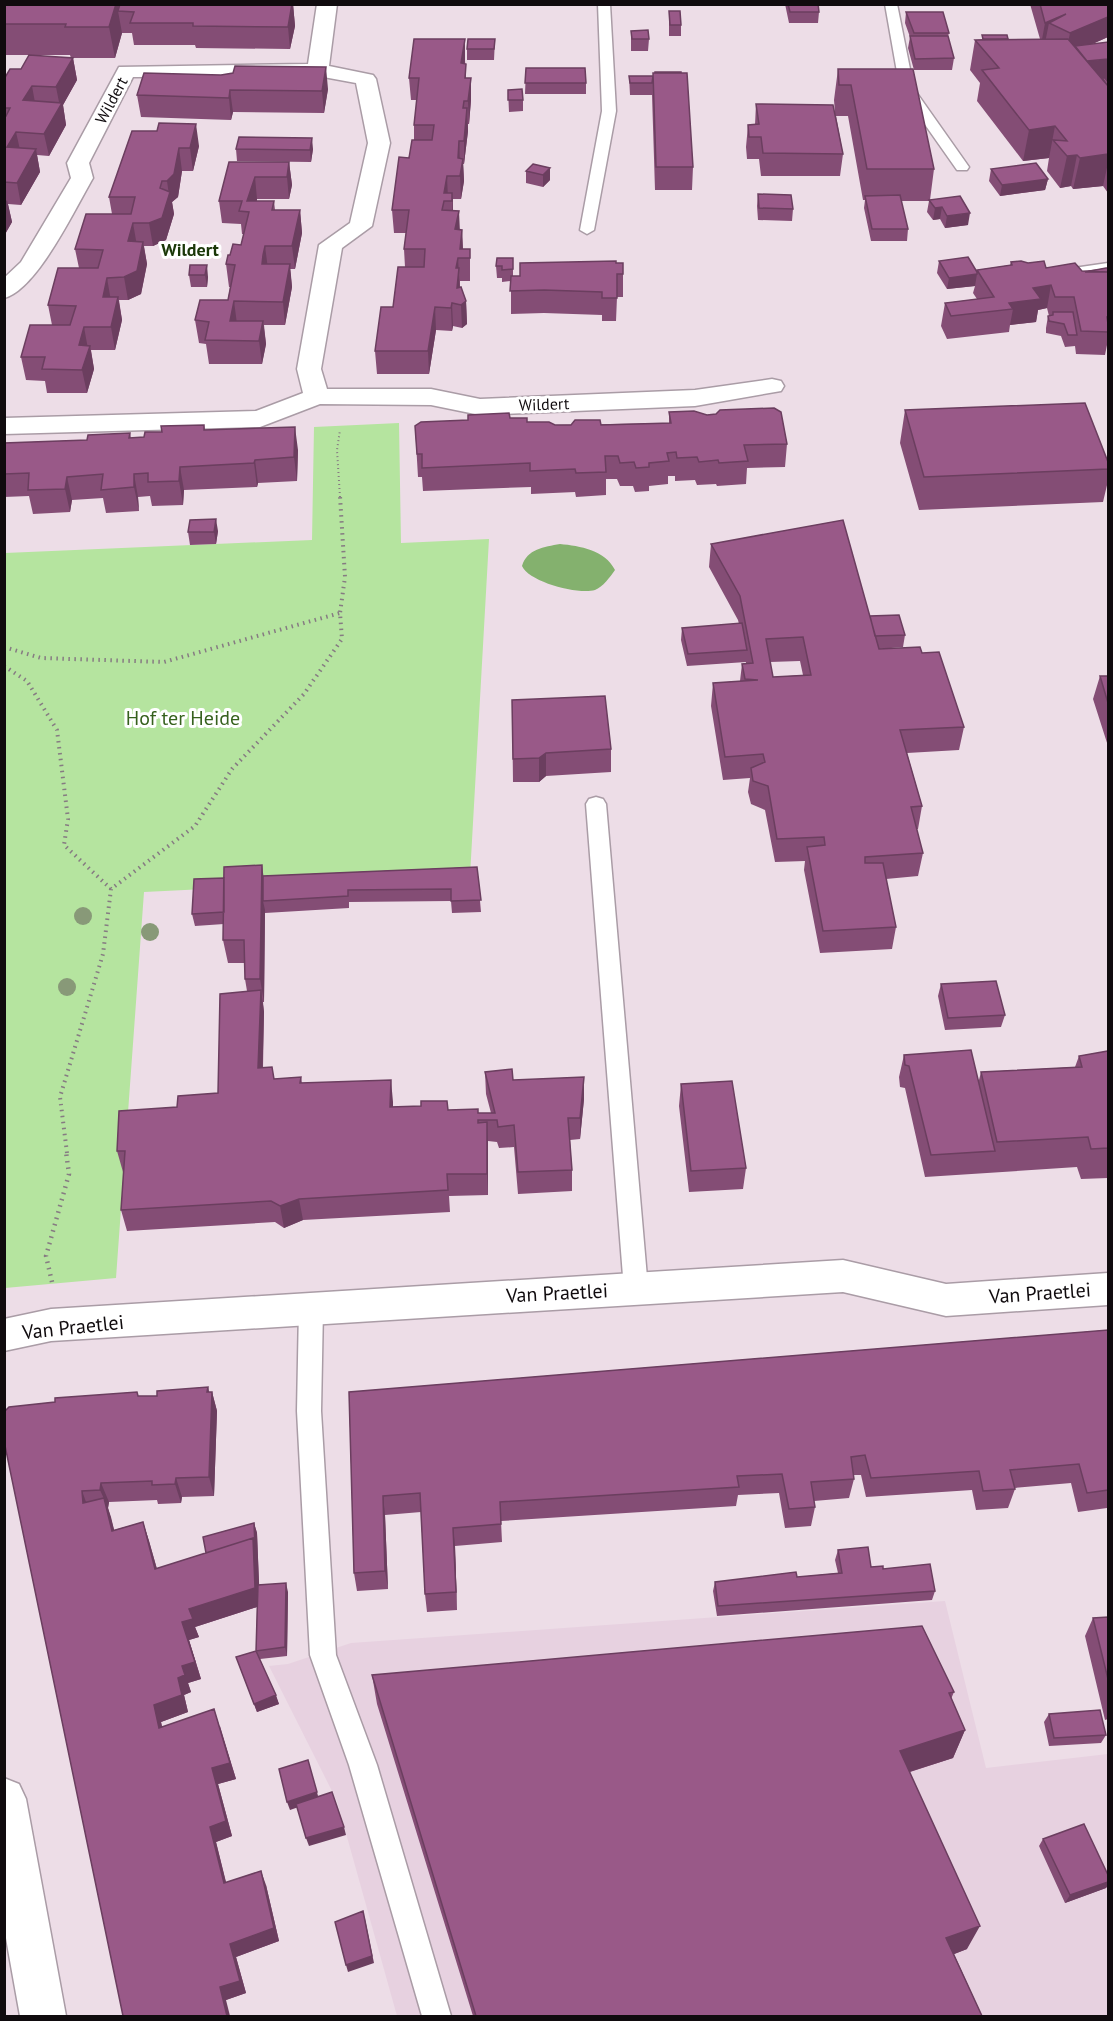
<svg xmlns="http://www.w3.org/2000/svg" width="1113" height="2021" viewBox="0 0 1113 2021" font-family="'PT Sans',sans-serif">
  <rect width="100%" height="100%" fill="#eddde7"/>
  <path fill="#e7d1e0" d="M945 1601 986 1768 1108 1754V2016H397L337 1801 269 1666 288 1664 351 1643Z"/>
  <path fill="#b5e49f" d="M399 423 401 543 489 539 470 876 144 892 116 1278 5 1288V553L312 540 314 427Z"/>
  <path fill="#84b16e" d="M560 544C580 546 605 550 615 570 610 577 603 587 595 590 578 595 529 582 522 566 527 549 544 547 560 544Z"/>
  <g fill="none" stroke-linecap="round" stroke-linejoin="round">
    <defs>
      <path id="lane" d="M598 4H610L616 111 594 230 587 234 580 230 602 111Z
        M885 4H897L914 89 969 167 967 170H957L900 89Z
        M1108 263V271L1053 279 1046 275 1053 271Z
        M596 797 603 799 606 804 648 1289 644 1296 636 1299 628 1296 624 1289 586 804 589 799Z
        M311 1298 319 1301 323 1308 321 1411 336 1655 377 1765 451 2016H422L349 1765 310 1655 297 1411 299 1308 303 1301Z"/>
      <path id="street" d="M317 4H337L329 66 373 75 376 79 390 143 372 226 342 248 321 369 327 389H431L480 399 695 390 772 379 781 381 784 386 781 391 695 406 480 415 431 405 320 404 260 427 4 434V418L256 411 303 393 297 369 319 245 350 223 368 143 356 83 318 76 133 77 89 163 93 178C76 207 37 290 4 298V278L21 262 71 178 67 163 119 67 308 64Z
        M843 1260 946 1284 1108 1273V1305L946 1316 843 1292 51 1341 4 1351V1319L51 1309Z
        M4 1778 19 1784 26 1799 66 2016H20L4 1927Z"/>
    </defs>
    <use href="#lane" stroke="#aa9ca6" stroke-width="3"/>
    <use href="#street" stroke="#aa9ca6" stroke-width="3"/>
    <path stroke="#867b82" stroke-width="2" stroke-dasharray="1 3" stroke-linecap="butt" d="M340 497 337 450 340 430"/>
    <path stroke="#867b82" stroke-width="4" stroke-dasharray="1.5 4.5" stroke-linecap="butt" d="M4 647 41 658 164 662 340 613
      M4 666 27 681 57 730 68 819 64 845 111 889
      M67 1153 60 1097 103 954 111 889 195 826 232 769 304 694 342 639 340 613 345 577 340 496"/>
    <path stroke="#867b82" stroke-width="4.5" stroke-dasharray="1.5 5" stroke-linecap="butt" d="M52 1282 46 1256 69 1174 66 1152"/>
    <use href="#lane" fill="#fff" fill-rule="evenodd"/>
    <use href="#street" fill="#fff" fill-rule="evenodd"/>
  </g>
  <g fill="#889978">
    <circle cx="83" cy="916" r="9"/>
    <circle cx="150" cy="932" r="9"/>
    <circle cx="67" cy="987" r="9"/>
  </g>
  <path fill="#844d75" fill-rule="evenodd" d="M4 4H293L295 26 290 49 196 48 195 45H134L132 33H122L115 58H73L77 80 63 105 66 125 49 156 37 155 40 172 21 205 8 204 12 222 4 236V79L21 69 71 58 70 55H4Z
    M785 4H818L819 12 818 23H789Z
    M1030 4H1108V37L1090 45 1108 82V193L1103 186 1073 189 1071 186 1060 188 1047 171 1049 158 1023 161 977 101 980 83 970 70 975 40 982 39V35L1008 39H1040Z
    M669 11 681 25V36H669Z
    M906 12 949 33 948 36 954 58 952 70H914L908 48 910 37 905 23Z
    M631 31 649 39 648 51H631Z
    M495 39 494 60H467V49Z
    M465 60 466 78H471V100L469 124H468V131L464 164H463L464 181 461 199H453V210L459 230H462L463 249H470V281H460V287L466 301 467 324 462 328 453 326 452 331 436 330 429 374H377L375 351 393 307 405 267 404 249 406 233H394L392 210 414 140V125L417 100H411L409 78Z
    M526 68 586 83V94H525Z
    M838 69 934 169 930 200 968 225 945 228 940 219 933 220 927 212 929 201H901L908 229 907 241H871L864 208 865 200H863L848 116H836L843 154 840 176H761L759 159H747L746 147 748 125H755L756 104 835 113 834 100Z
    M144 73 328 89 324 113 233 112 231 120 141 117 137 95Z
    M629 76H653L693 167 692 190H655L652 95H630Z
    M508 90 523 100V111L509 112Z
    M132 131 199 146 193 171H182L178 197 172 202 174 214 166 240 153 246H144L147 264 141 294 128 300H119L122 320 115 350H91L94 369 87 393H47L45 381 26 380 21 357 52 325 48 305 79 268 75 249 112 214 109 197Z
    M236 149H313L311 162 237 161Z
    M229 162H289L292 185 289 199H257V201H274L275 210H300L302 233 295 269H290L292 287 285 325H264L266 344 262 364H209L206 344 199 343 195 320 228 300 230 287H229L226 264 230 255 241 245 244 234H242L241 224 222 223 219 201Z
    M550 168V180L543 187 526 183V171Z
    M991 169 1048 179 1045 190 1000 196 989 181Z
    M758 194 793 209 792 221 758 220 757 206Z
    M513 258V276H520L616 263 623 274V297H617L616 321H602V315L544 313 511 314V281L502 282V278H497L496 266Z
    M939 261 977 272V270L1010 265 1011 262 1028 263 1046 268 1082 271 1108 268V340L1105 355 1076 354 1075 346 1065 347 1061 336 1046 333V328L1048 316H1049L1047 308 1038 310 1036 322 1010 325 1009 332 947 339 941 326 945 303 977 299 973 293 975 286 947 289 937 273Z
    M190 265 208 277 207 287H191L189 275Z
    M905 410 1108 462V481L1103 502 919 510 900 443Z
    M669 412 787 444 785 467 747 468 746 484 717 486 716 484 697 485 695 480 675 481V476H668V484L649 486V491L635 492 633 486H620L617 479H606V495L576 497 575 492 531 494V487L423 491 422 477H418L415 426 510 418 527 422 555 425 669 423Z
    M204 425 205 430 298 450 297 481 258 483 257 487 184 490 183 505 152 506 150 496 138 497 139 511 106 513 103 498 72 500 70 512 33 514 29 496 4 497V443L87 440 130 433 131 438 144 437 162 432Z
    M218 531 216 544 190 545 188 532Z
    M711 544 870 616 905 635 903 647 879 649 922 653 964 727 959 750 907 753 922 806 918 829H916L923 853 918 876 886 879 896 927 892 949 820 953 804 870 805 861 775 862 765 810 751 804 748 792 750 778 723 780 711 706 713 683 740 681 742 664H746V660V662L687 666 681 640 682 628 739 624 738 620 709 567ZM800 661 803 675 773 677 770 662Z
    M1100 676H1108V746L1093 699Z
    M512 700 611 749V772L546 776 539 782H513Z
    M262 865 263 876 477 867 481 912 452 913 451 901 349 902V908L265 913V910L264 1002H263L264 1012 263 1068 272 1067 274 1079 301 1077 302 1083 393 1102V1107L478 1113H491L486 1094 485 1072 584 1099 580 1139 570 1140 572 1170V1191L518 1194 514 1147 499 1148 497 1142 488 1141V1195L449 1196 450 1212 303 1220 284 1228 275 1222 127 1231 121 1210 124 1172H123L117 1151 177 1107 218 1093 247 991 245 979V963H228L223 940 224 924 195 926 192 914 224 878Z
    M941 984 1005 1015 1001 1027 945 1030 938 996Z
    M1108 1051V1178L1081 1179 1077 1167 925 1177 905 1088 900 1087 899 1077 904 1055 979 1080 981 1072 1075 1067 1079 1056Z
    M681 1084 746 1168 743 1189 689 1192 679 1106Z
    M1108 1330V1504L1107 1508 1078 1512 1071 1483 1014 1488 1015 1489 1008 1508 976 1510 972 1490 866 1497 861 1475H853L854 1479 849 1498 814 1501 815 1507 811 1526 785 1528 779 1493 738 1495 736 1506 501 1521 502 1542 455 1546 457 1610 427 1612 425 1594 421 1512 385 1515 388 1589 357 1591 354 1573 349 1392Z
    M208 1387 209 1392H212L217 1411 214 1496 182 1497 181 1503 158 1504 157 1500 109 1502 108 1508 114 1530 143 1522 149 1541 157 1569 206 1553 254 1523 257 1533 259 1585 288 1592 287 1656 260 1659 279 1704 257 1712 236 1657 256 1651 257 1607 195 1627 199 1637 189 1640 201 1679 188 1683 191 1692 184 1695 188 1712 161 1722 162 1727 220 1726 236 1779 218 1784 232 1836 216 1842 226 1883 266 1885 279 1941 236 1957 246 1993 226 2000 4 1441 139 1396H157Z
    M838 1550 871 1567 883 1569 935 1591 932 1600 717 1616 713 1591 715 1582 797 1577 838 1573 835 1560Z
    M1108 1617V1719L1105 1720 1085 1636 1093 1618Z
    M372 1675 954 1692 951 1699 965 1730 953 1758 910 1772 967 1949 954 1954 982 2016H473L377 1704Z
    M1049 1714 1106 1735 1101 1743 1049 1746 1044 1722Z
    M1043 1839 1108 1875V1885L1106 1888 1065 1903 1039 1846Z"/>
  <path fill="#6b3e5f" d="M116 4H130L118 11 122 33 115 58 109 27Z
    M293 4 295 26 290 49 288 27Z
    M1066 14 1049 23 1045 43 1041 45 1045 23Z
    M1108 17V37L1072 53 1067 48 1070 33Z
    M465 39V60L462 85 461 63Z
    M73 58 77 80 63 105 66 125 49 156 44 134 60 107 56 87Z
    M1108 59V80L1085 83 1080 62Z
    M326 67 328 89 324 113 322 91Z
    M471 78V100L469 124 468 101Z
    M32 86 36 108 23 100Z
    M230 90 233 112 231 120 229 98Z
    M467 108 468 131 464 164V141Z
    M196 124 199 146 193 171 190 148Z
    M1055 126 1049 158 1023 161 1029 130Z
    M16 132 21 154 7 147Z
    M312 138 313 149 311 162 310 150Z
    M459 141 460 164 458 158Z
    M179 148 182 171 178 197 172 202 174 214 166 240 153 246 149 223 169 195 167 181Z
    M36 149 40 172 21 205 17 183Z
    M1108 154V164V163L1103 186 1073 189 1080 158Z
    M1077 155 1071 186 1060 188 1067 156Z
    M463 159 464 181 461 199 460 176Z
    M289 162 292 185 289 199 287 177Z
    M550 168V180L543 187V175Z
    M447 176 448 199 444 193Z
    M255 177 257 199 250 224 247 201Z
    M1048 179 1045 190 1000 196 1002 185Z
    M452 193 453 216 452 224Z
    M7 200 12 222 4 236V204Z
    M942 207 940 219 933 220 935 208Z
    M300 210 302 233 295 269 292 246Z
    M459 211 460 233 455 229Z
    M970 213 968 225 945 228 947 216Z
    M133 223 137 246 128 241Z
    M462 230 463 253 460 249Z
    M143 242 147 264 141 294 128 300 124 277Z
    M265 246 268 269 262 264Z
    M458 258 460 291 458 304 456 268Z
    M290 264 292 287 285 325 283 302Z
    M207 265 208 277 207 287 205 275Z
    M977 274 975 286 947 289 949 278Z
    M107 278 111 301 103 297Z
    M1051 285 1047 308 1038 310 1036 322 1010 325 1013 309 1009 303 1033 288Z
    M118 297 122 320 115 350 111 327Z
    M234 301 237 324 230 321Z
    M466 301 467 324 462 328 461 305Z
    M452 303 453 326 452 331 451 308Z
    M435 307 436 330 429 374 428 351Z
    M263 321 266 344 262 364 259 341Z
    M84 327 88 349 90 346 94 369 87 393 82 370 79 345Z
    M295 427 298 450 297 481 294 457Z
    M255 460 258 483 257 487 254 463Z
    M180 467 184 490 183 505 179 481Z
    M134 474 138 497 139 511 134 487Z
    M67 477 72 500 70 512 65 489Z
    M216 519 218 531 216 544 214 532Z
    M546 753V776L539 782V758Z
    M262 865 265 888 263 901 265 910 264 1002 260 979Z
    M261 990 264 1012 262 1090 258 1068Z
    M584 1077V1099L580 1139V1118Z
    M391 1080 393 1102V1129L390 1107Z
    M487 1122 488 1144V1195L487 1174Z
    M299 1199 303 1220 284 1228 280 1206Z
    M208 1387 211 1401 212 1392 217 1411 214 1496 209 1477 207 1392Z
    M176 1478 182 1497 181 1503 175 1484Z
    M101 1483 109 1502 108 1508 111 1517 119 1550 112 1531 105 1501 100 1490Z
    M82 1491 89 1510 83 1503Z
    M383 1496 385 1515 388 1589 385 1571Z
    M143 1522 149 1541 162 1587 155 1569Z
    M254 1523 257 1533 260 1606 195 1627 199 1637 189 1640 201 1679 188 1683 191 1692 184 1695 188 1712 161 1722 166 1744 159 1728 154 1705 178 1678 182 1666V1622L189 1609 253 1538Z
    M453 1528 455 1546 457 1610 456 1592Z
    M286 1583 288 1592 287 1656 285 1647Z
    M276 1695 279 1704 257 1712 254 1704Z
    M214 1709 236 1779 218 1784 232 1836 216 1842 230 1898 224 1883 210 1827Z
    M965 1730 953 1758 890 1778 900 1751Z
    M317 1792 319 1800 290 1810 287 1802Z
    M344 1827 346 1835 309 1846 306 1838Z
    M261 1871 266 1885 279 1941 236 1957 246 1993 226 2000 230 2016H227L220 1987 230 1944Z
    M1108 1882V1885L1106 1888 1065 1903 1070 1895Z
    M365 1919 374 1963 348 1972 346 1965Z
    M980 1926 967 1949 934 1962 946 1938Z"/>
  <path fill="#995988" stroke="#6b3e5f" stroke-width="1.5" fill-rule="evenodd" d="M4 4H116L109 27H65L66 24H4Z
    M120 4 239 5 292 4 288 27 193 26V23H130L134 12 118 11Z
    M788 4H818L819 12H790Z
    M1040 4H1108V17L1070 33 1049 23 1066 14 1045 23Z
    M669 11H680L681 25H670Z
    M906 12H943L949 33H914Z
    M648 30 649 39H632L631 31Z
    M982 35H1007L1008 39H983Z
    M910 36H948L954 58 915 59Z
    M414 39H465L461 63 466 64 465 78H471L468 101H464L463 108H467L464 141H459L458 158 463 159 460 176H447L444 193H452V201H444L442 210 459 211 455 229 462 230 460 249H470V258H458L456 268H459L457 288 461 287 466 301 461 305 452 303 451 308 435 307 428 351H375L381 307H393L398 267H424L425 249H404L409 210H392L399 157 409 158 412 140H432L434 125H414L419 78H409Z
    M468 39H495L494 49H467Z
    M1068 39 1108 86V154L1080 158 1077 155 1067 156 1053 140 1067 141 1055 126 1029 130 982 70 999 68 975 40Z
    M1108 42V59L1087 61 1075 46Z
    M29 55 73 58 56 87 32 86 23 100 62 103 44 134 16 132 7 147 36 149 17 183 4 182V115L6 116 10 108H4V79L10 69H21Z
    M235 66 326 67 322 91 230 90 229 98 137 95 144 73 221 75 233 73Z
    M526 68H585L586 83H525Z
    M838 69H913L934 169H867L851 85H839Z
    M655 72H681V73H655Z
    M653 73H687L693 167H656Z
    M629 76H653L652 83H630Z
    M1102 78H1105L1108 82V86Z
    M522 89 523 100H508V90Z
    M756 104 833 105 843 154 763 153 761 137H749L748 125 759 124Z
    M159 123 196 124 190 148H179L174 174 167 181H162L160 188 170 192 162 218 149 223H133L128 241 143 242 137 271 124 277 107 278 103 297H118L111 327H84L79 345 90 346 82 370 42 369 45 357H21L30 325H70L76 306 48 305 58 268H98L103 250 75 249 86 214H131L135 197H109L132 131H157Z
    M239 137 312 138 310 150 236 149Z
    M229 162H289L287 177H255L247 201H274L272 210H300L292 246H265L263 255 262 264H290L283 302 234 301 230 321H263L259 341 205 340 209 322 195 320 200 300H228L235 265 226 264 228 255H230L233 244 241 245 249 212 239 211 242 201H219Z
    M1036 163 1048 179 1002 185 991 169Z
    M533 164 550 168 543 175 526 171Z
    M758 194 791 195 793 209 759 208Z
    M900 195 908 229H872L865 196Z
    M960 196 970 213 947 216 942 207 935 208 929 200Z
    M968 257 977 272V274L949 278 939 261Z
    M497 258H513V269L502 270V266H496Z
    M616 261V263H623V274H617V298H602V292L544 290 510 291 511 276H520V263Z
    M1021 261 1028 263 1044 261 1046 268 1075 263 1082 271 1108 272V317H1107L1108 324V332L1081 331 1074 297H1055L1051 285 1033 288 1041 299 1009 303 1013 309 951 316 945 303 994 297 977 270 1012 265 1011 262Z
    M190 265H207L205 275H189Z
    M1106 268H1108V272H1085Z
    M1053 312H1073L1077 335H1068L1064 324 1049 321 1048 316 1053 315Z
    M1085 403 1108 462V469L924 477 905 410Z
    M774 408 781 412 787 444 744 445 748 461 719 463 718 460 699 462 697 457 677 458 676 452 667 453 669 461 649 463V467L636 468 634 462 620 463 618 456H605L606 472 576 473 575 469 530 471V463L422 468V454H417L415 426 421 422 468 420V415L509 413 510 418H527V422H549L555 425H571L575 420H600L601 425 671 423 669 412 694 411 707 415 716 414 720 410Z
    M204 425V430L295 427 294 457 255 460 254 463 180 467 179 481 148 482V473L134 474V487L101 490 103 474 67 477 65 489 28 490 29 473 4 474V443L87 440 88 435 130 433 129 438 144 437 145 432H162L161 426Z
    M216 519 214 532H188L190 520Z
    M843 520 879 649 920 647 922 653 939 652 964 727 900 730 922 806 911 807 923 853 865 857V863H883L896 927 823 931 807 847 825 845 824 837 777 839 768 786 753 781 751 768 765 762 763 754 725 757 713 683 758 680 745 679 742 664 753 663 740 596 711 544ZM803 637 811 675 773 677 766 639Z
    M899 615 905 635 875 636 870 616Z
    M742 623 747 650 688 654 682 628Z
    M1100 676H1108V703Z
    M605 696 611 749 546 753 539 758 513 759 512 700Z
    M262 865 260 979H245L244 940H223L224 867Z
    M477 867 481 900 451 901V889L348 890V896L263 901V876Z
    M224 878V912L192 914 194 879Z
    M996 981 1005 1015 948 1018 941 984Z
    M261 990 258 1068 272 1067 274 1079 301 1077 300 1083 391 1080 390 1107 421 1106V1101H447L448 1110 478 1109V1113H495L485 1072 512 1069 513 1080 584 1077 580 1118H568L572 1170 518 1172 514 1125 498 1127 497 1120H478V1123L487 1122V1174H447L448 1190 299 1199 280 1206 271 1201 121 1210 125 1151H117L119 1111 177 1107 178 1096 218 1093 220 994Z
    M971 1050 995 1151 931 1155 909 1066 905 1065 904 1055Z
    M1108 1051V1148L1091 1149 1088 1137 997 1142 981 1072 1082 1067 1079 1056Z
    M732 1081 746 1168 691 1171 681 1084Z
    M1108 1330V1490L1087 1493 1079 1464 1010 1470 1015 1489 983 1491 979 1471 871 1478 865 1455 851 1457 854 1479 811 1482 815 1507 789 1509 782 1474 737 1476 739 1487 500 1502 501 1524 453 1528 456 1592 425 1594 420 1493 383 1496 385 1571 354 1573 349 1392Z
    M208 1387 207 1392H212L209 1477 176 1478 175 1484 152 1485V1481L101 1483 100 1490 82 1491 83 1503 104 1498 112 1531 143 1522 155 1569 253 1538 255 1588 189 1609 193 1619 182 1622 195 1662 182 1666 185 1675 178 1678 182 1695 154 1705 159 1728 214 1709 230 1763 212 1768 226 1821 210 1827 224 1883 261 1871 274 1928 230 1944 240 1981 220 1987 227 2016H123L4 1441V1412L9 1407 55 1402V1398L137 1392 138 1396H157V1391Z
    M254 1523 255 1546 253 1538 206 1553 203 1537Z
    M868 1547 871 1567 883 1566V1569L930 1564 935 1591 718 1606 715 1582 796 1572 797 1577 842 1573 838 1550Z
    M286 1583 285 1647 256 1651 258 1585Z
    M1108 1617V1679L1093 1618Z
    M922 1626 954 1692 949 1693 965 1730 900 1751 980 1926 946 1938 982 2016H476L372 1675Z
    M256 1651 276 1695 254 1704 236 1657Z
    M1100 1710 1106 1735 1054 1738 1049 1714Z
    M308 1760 317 1792 287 1802 279 1769Z
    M332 1792 344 1827 306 1838 296 1804Z
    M1084 1824 1108 1875V1882L1070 1895 1043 1839Z
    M363 1911 372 1956 346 1965 335 1922Z"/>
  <g text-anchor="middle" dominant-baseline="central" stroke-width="6" stroke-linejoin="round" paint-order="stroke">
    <g font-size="16" fill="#100b0e" stroke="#fff">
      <text transform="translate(111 100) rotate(-62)">Wildert</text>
      <text transform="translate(544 404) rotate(-2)">Wildert</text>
    </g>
    <g font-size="18" font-weight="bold" fill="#1a3708" stroke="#fff">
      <text x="190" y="249">Wildert</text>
    </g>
    <g font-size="20" fill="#36611d" stroke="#fff">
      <text x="183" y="718">Hof ter Heide</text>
    </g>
    <g font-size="20" fill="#100b0e" stroke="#fff">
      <text transform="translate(557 1293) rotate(-3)">Van Praetlei</text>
      <text transform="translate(1040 1293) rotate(-4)">Van Praetlei</text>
      <text transform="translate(73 1327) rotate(-6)">Van Praetlei</text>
    </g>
  </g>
  <rect width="1113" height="2021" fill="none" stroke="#100b0e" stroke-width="12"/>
</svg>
